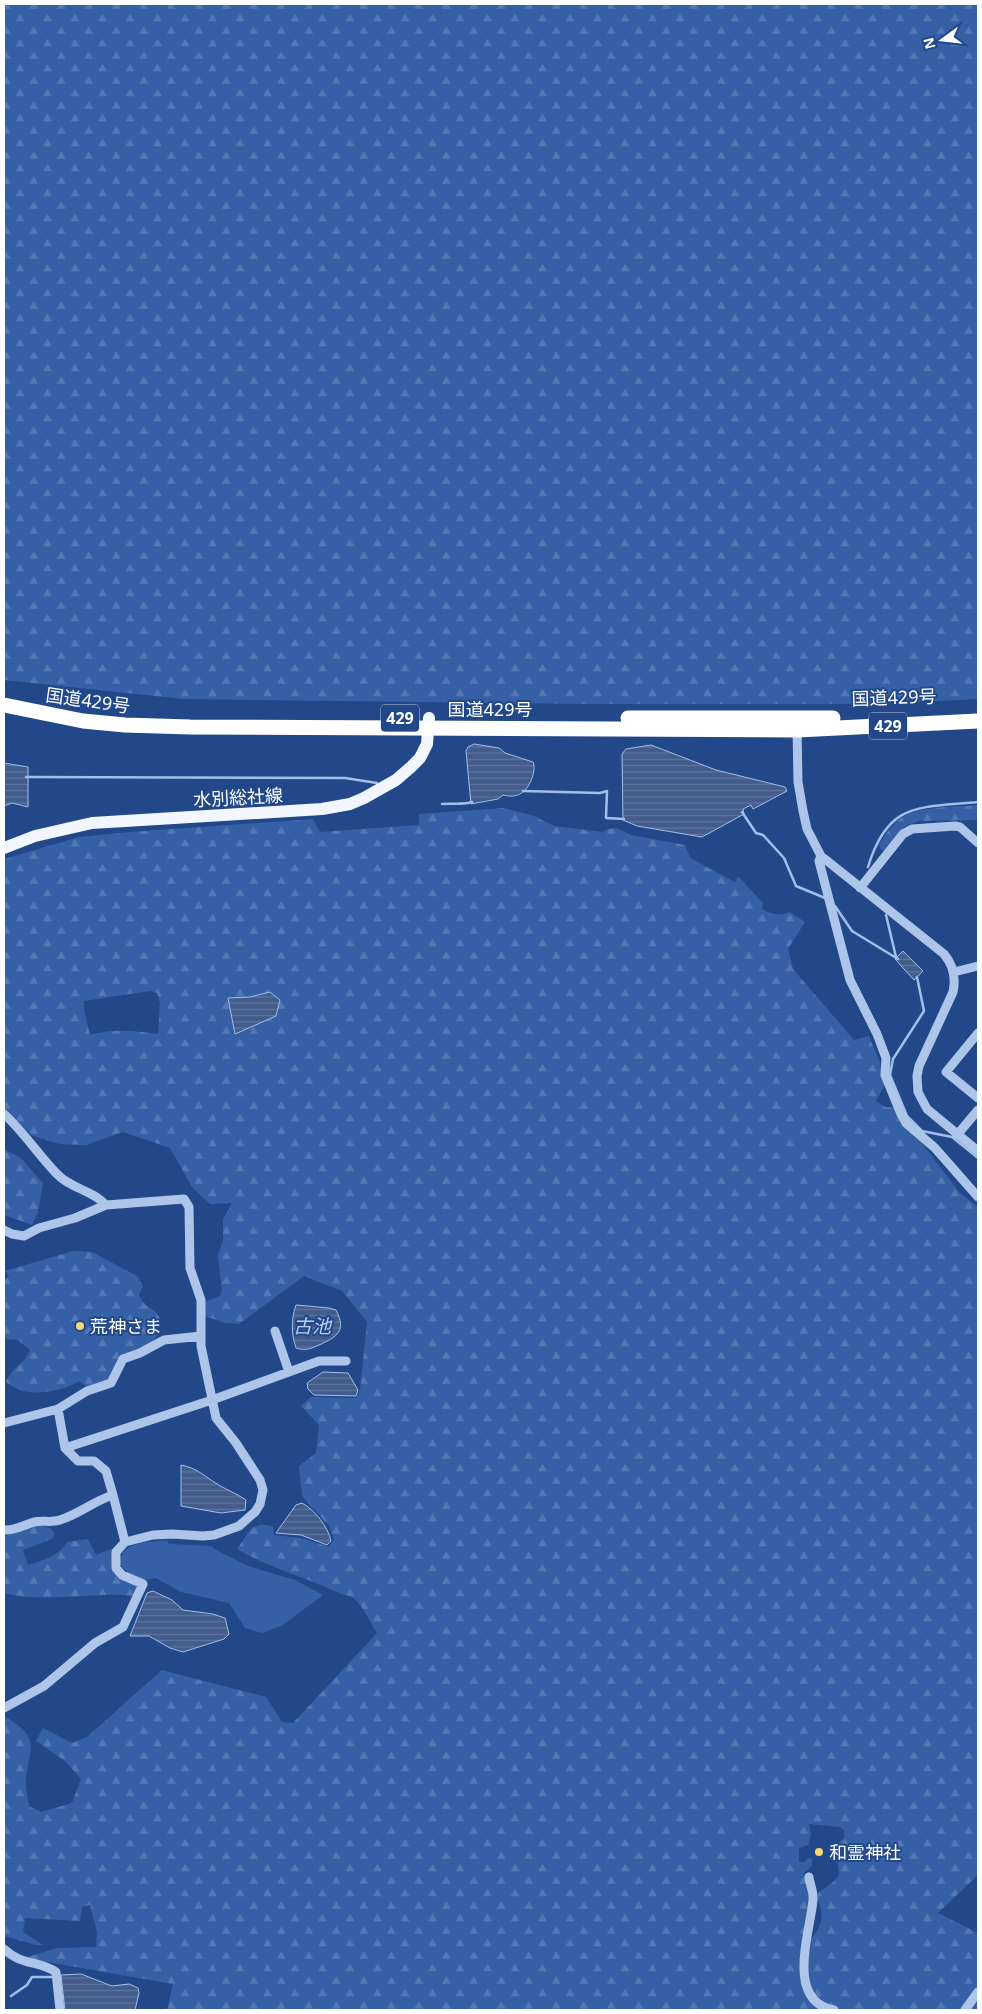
<svg xmlns="http://www.w3.org/2000/svg" width="982" height="2014" viewBox="0 0 982 2014" font-family="'Noto Sans','Noto Sans JP',sans-serif">
  <defs>
    <pattern id="forest-firs" width="22" height="20" patternUnits="userSpaceOnUse" patternTransform="scale(1.25)"><rect width="22" height="20" fill="#3660a6"/><path d="M5 1l3.5 6h-7zM16 11l3.5 6h-7z" fill="#5478b3"/></pattern>
    <pattern id="water-rules" width="6" height="5" patternUnits="userSpaceOnUse" patternTransform="scale(1.25)"><rect width="6" height="5" fill="#425c8c"/><path d="M0 2.5h6" fill="none" stroke="#5e749d"/></pattern>
  </defs>
  <rect width="100%" height="100%" fill="#224889"/>
  <path fill="#3660a6" d="M167 1540 169 1544 211 1546 216 1550 248 1566 295 1580 323 1595 283 1625 262 1633 245 1628 229 1603 181 1592 156 1578 144 1580 127 1572 120 1564C120 1540 150 1543 167 1540Z"/>
  <path fill="url(#forest-firs)" fill-rule="evenodd" d="M4 4H978V699L883 704H583L183 699 4 680Z
    M978 805V820L919 821 905 826 884 851 881 850 879 844C887 833 895 819 908 814 929 806 956 807 978 805Z
    M503 808 534 816 554 826 602 832 608 829 617 828 631 835 685 845 690 858 735 882 738 876 763 903 762 909C771 915 780 916 790 912L805 922 788 949 793 969 854 1040 869 1036 880 1063 884 1086 876 1101 885 1107H894L960 1193 978 1207V1875L938 1913 978 1933V2010H167L173 1984 24 1958 57 1948 96 1947 97 1932 90 1905 82 1907 80 1921 25 1918 23 1932 43 1945H36L4 1936V1716C40 1738 31 1743 26 1778 25 1787 28 1797 29 1806L41 1812 72 1803 81 1779 65 1761 36 1741 43 1728 72 1743 87 1737 162 1670 266 1697 282 1722 293 1723 377 1633C371 1624 362 1604 353 1598 350 1595 344 1595 339 1593 305 1577 269 1568 237 1549 249 1533 252 1519 273 1527L274 1535 301 1538 328 1547 334 1540 329 1526 302 1496 299 1466 316 1453 319 1425 301 1406 311 1397 356 1398 360 1390 367 1322 342 1291 304 1276 239 1324 225 1323 205 1316V1302L220 1296 222 1291 218 1255 223 1240V1219L232 1203 210 1204 192 1187 170 1148 123 1132 86 1145 60 1144 33 1136 4 1110V859L79 837 130 832 313 819 320 832 419 825V814ZM150 991 157 993 160 1003 158 1034C135 1031 112 1028 90 1035L84 1010V1001ZM270 993 280 1000 276 1016 235 1034 228 998 250 997ZM809 1824 840 1827 844 1830V1838L836 1845 839 1875 833 1882 818 1893C817 1900 819 1902 821 1909 824 1921 817 1932 810 1941L812 1898 804 1873 812 1866V1859L808 1858 804 1862H799V1848L808 1845 811 1835Z
    M4 1149 21 1158 43 1183 38 1212 32 1225 4 1215Z
    M73 1251 92 1252 137 1276 143 1286 139 1295C145 1309 153 1306 160 1318 159 1323 159 1330 157 1335 151 1348 133 1352 121 1356L109 1380 88 1388 79 1381C67 1390 35 1396 20 1390 15 1388 10 1385 6 1382 11 1368 25 1364 30 1350L18 1340 4 1339V1281L9 1276 5 1271Z
    M38 1525 50 1528 55 1534 52 1539 23 1550 28 1565C42 1561 60 1555 67 1542L88 1539 96 1555 113 1548V1569L139 1586 135 1596C91 1591 47 1604 4 1593V1537L7 1535Z"/>
  <path fill="url(#water-rules)" stroke="#a2bfeb" d="M474 744 499 748 505 753 533 762C535 767 534 772 532 778 527 792 518 799 503 795L498 799 471 804 466 751 468 747Z
    M651 745 716 770 785 787 787 791 753 809 751 805 743 809 744 814 702 837 637 826 623 820 622 754 626 749Z
    M4 763 28 767V807L12 803 4 806Z
    M903 951 923 971 914 980 895 959Z
    M270 992 280 1000 276 1016 235 1034 228 998 250 997Z
    M296 1305 329 1308 336 1310C347 1331 337 1337 319 1345 310 1349 305 1351 296 1348 291 1333 291 1320 296 1305Z
    M323 1372 348 1373 358 1390 356 1396 314 1395 308 1389 307 1383Z
    M181 1465C198 1469 200 1473 214 1482 224 1489 236 1493 246 1500L245 1510 221 1513 181 1506Z
    M302 1503C315 1510 328 1527 331 1541L327 1545 301 1535 276 1533 296 1505Z
    M153 1591 172 1600 183 1610 213 1614 225 1618 229 1634 224 1639 183 1652 170 1648 149 1636H130L147 1593Z
    M81 1974 112 1986 129 1984 138 1988 139 1993 135 2010H65L61 1975Z"/>
  <g fill="none" stroke-linecap="round" stroke-linejoin="round">
    <path stroke="#a2bfeb" stroke-width="2.5" d="M26 777 345 778 377 783
      M523 791 600 793 607 791 606 818 624 819
      M442 804C453 803 463 805 472 802
      M742 812 756 833 763 835 784 858 796 886 825 898
      M868 867C888 801 919 808 978 802
      M835 906 852 931 898 959
      M886 915 896 957
      M917 977 924 1011 893 1059 890 1075 907 1116 922 1131 952 1137 978 1158
      M11 1996 27 1985 32 1977H55"/>
    <path stroke="#aec5ea" stroke-width="9" d="M797 728 798 782 803 811 807 829 821 856 944 954C954 966 956 978 953 992L919 1066 917 1076 918 1092 927 1109 978 1151
      M821 856 819 861 850 980 877 1034 886 1058 885 1075 901 1114 906 1123 935 1148 978 1197
      M860 888 903 834 912 829 955 826 960 827 978 843
      M954 972 978 966
      M978 1033 946 1072 978 1098
      M4 1114C24 1132 39 1156 58 1175 72 1189 92 1190 106 1205
      M957 1135 978 1110
      M4 1230 12 1234 24 1236 39 1228 75 1218 106 1205 184 1199 189 1207 190 1268 201 1300V1346L216 1418 236 1443 260 1480 263 1490 260 1504 255 1512 239 1526 214 1535 203 1536 172 1534 153 1535 125 1542 116 1552V1568L122 1575 143 1584 123 1627 95 1643 44 1686 4 1708
      M275 1331 289 1372
      M4 1423 58 1409 87 1391 111 1383 123 1359 140 1353 164 1340 201 1336
      M65 1448 212 1400 319 1361H346
      M113 1495 125 1542
      M4 1530C14 1531 24 1525 34 1522 43 1520 51 1523 60 1520 79 1514 94 1501 113 1495L106 1471 94 1461H78L65 1448 58 1409
      M809 1877C810 1885 814 1893 813 1900 810 1933 785 2001 834 2010
      M4 1949C22 1966 38 1960 56 1972L60 2010
      M965 2010 978 1992"/>
    <path stroke="#f2f6fe" stroke-width="12" d="M4 848 35 836 92 823 322 809 350 804 364 798 396 780 411 767 420 758 427 744 429 718"/>
    <path stroke="#fff" stroke-width="15" d="M4 705 83 721 125 725 190 727 797 730 978 721
      M628 718H833"/>
  </g>
  <g fill="#f6d971" stroke="#224889" stroke-width="2">
    <circle cx="80" cy="1326" r="5"/>
    <circle cx="819" cy="1852" r="5"/>
  </g>
  <g text-anchor="middle" dominant-baseline="central" stroke-width="4" stroke-linejoin="round" paint-order="stroke">
    <g fill="#224889" stroke="#bdc8dc" stroke-width="1">
      <rect x="381" y="704.5" width="38" height="27" rx="4"/>
      <rect x="869" y="712.5" width="38" height="27" rx="4"/>
    </g>
    <g font-size="16" font-weight="bold" fill="#fff">
      <text x="400" y="718">429</text>
      <text x="888" y="726">429</text>
    </g>
    <g font-size="18" fill="#fff" stroke="#224889">
      <text transform="translate(894 697) rotate(-2)">国道429号</text>
      <text transform="translate(88 700) rotate(8)">国道429号</text>
      <text x="490" y="709">国道429号</text>
      <text transform="translate(238 797) rotate(-3)">水別総社線</text>
    </g>
    <g font-size="18" fill="#fff" stroke="#224889" text-anchor="start">
      <text x="90" y="1326">荒神さま</text>
      <text x="829" y="1852">和霊神社</text>
    </g>
    <g font-size="19" font-style="italic" fill="#bacff1" stroke="#224889">
      <text x="312" y="1326">古池</text>
    </g>
  </g>
  <rect width="982" height="2014" fill="none" stroke="#ffffff" stroke-width="10"/>
  <g transform="translate(942 40) rotate(255)" stroke="#224889" stroke-width="4" paint-order="stroke">
  <path d="M0-4L9 19L0 12L-9 19Z" fill="#ffffff"/>
  <text y="-8" font-size="14" font-weight="bold" text-anchor="middle" fill="#ffffff">N</text>
  </g>
</svg>
